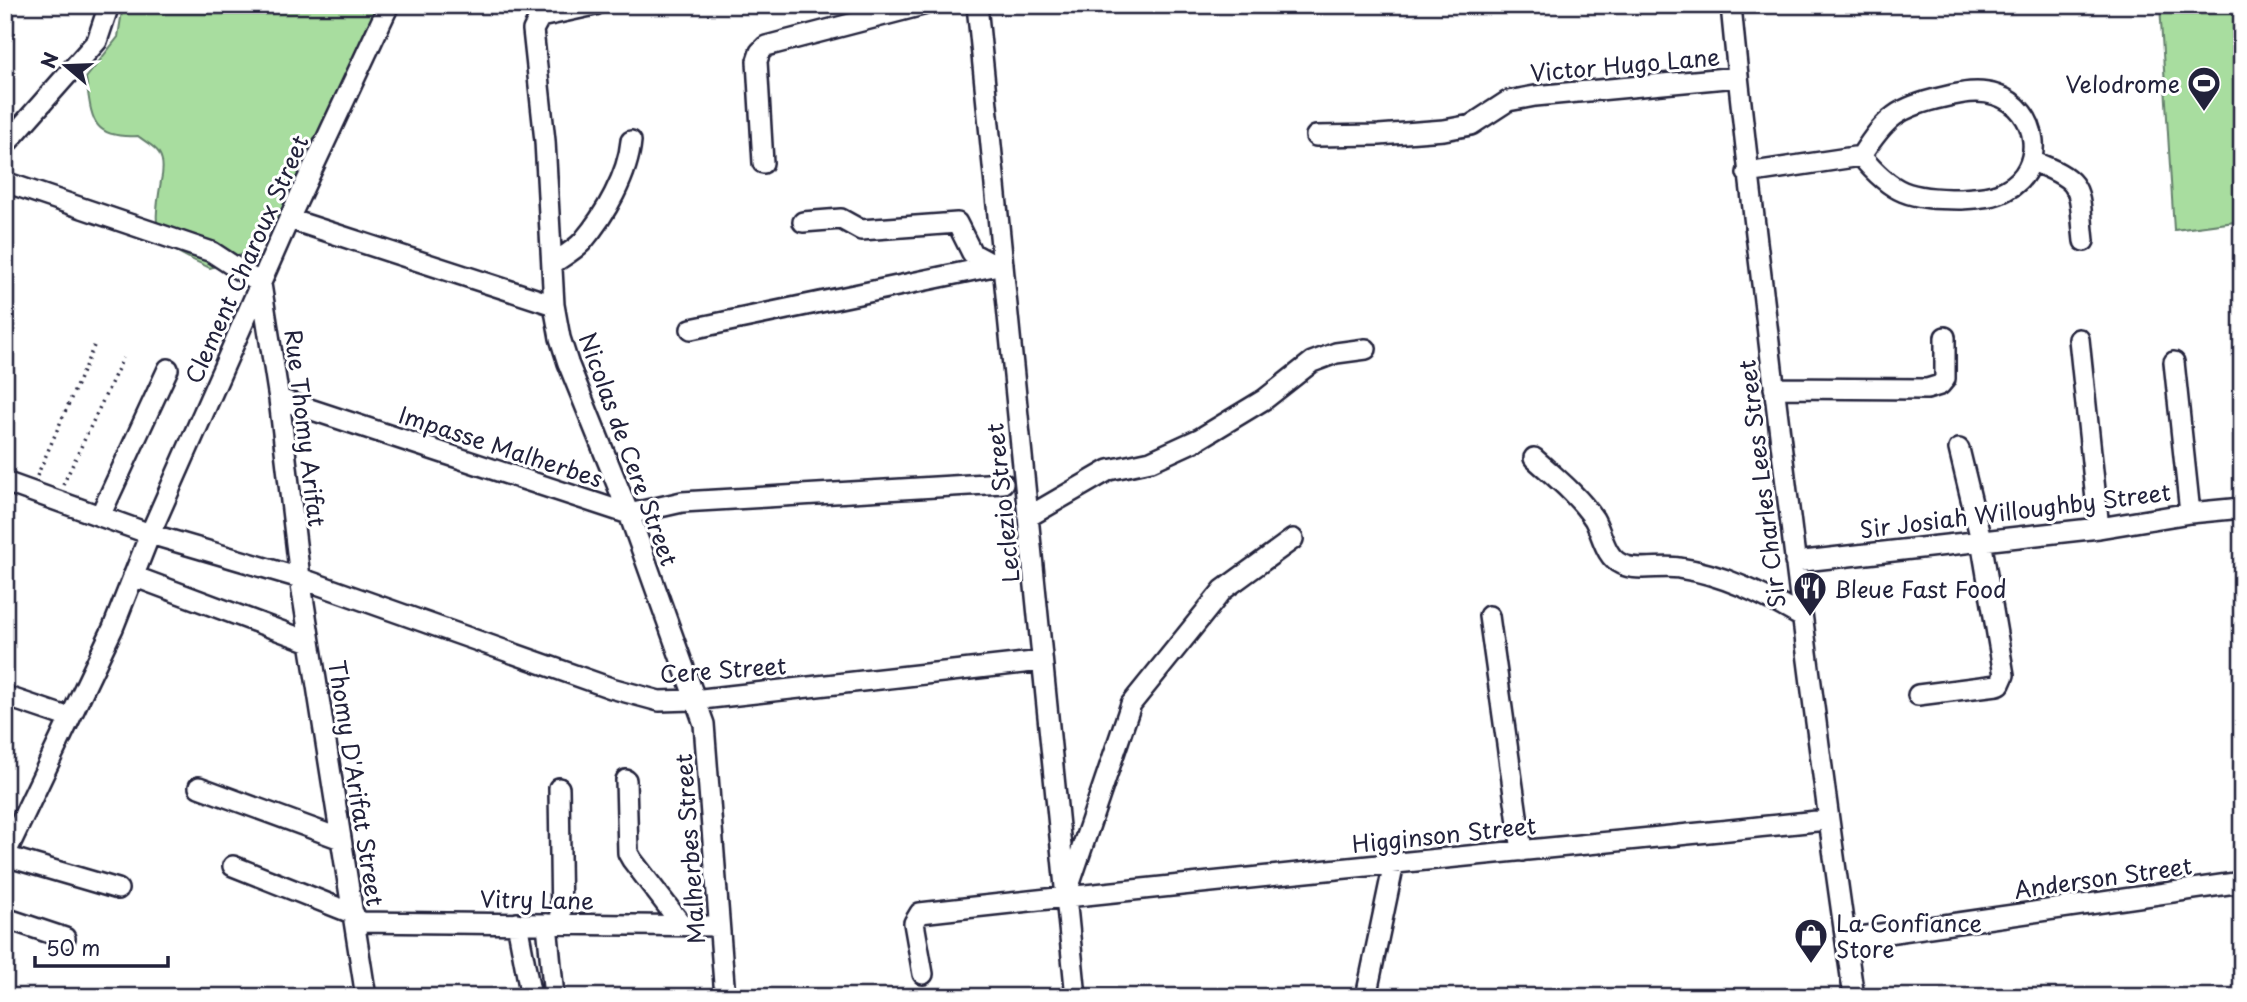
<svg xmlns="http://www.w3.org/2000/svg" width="2247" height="1002" viewBox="0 0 2247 1002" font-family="'Playpen Sans',sans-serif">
  <rect width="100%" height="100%" fill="#fff"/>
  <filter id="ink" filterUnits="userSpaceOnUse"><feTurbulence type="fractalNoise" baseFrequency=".0143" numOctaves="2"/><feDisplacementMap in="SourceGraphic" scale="14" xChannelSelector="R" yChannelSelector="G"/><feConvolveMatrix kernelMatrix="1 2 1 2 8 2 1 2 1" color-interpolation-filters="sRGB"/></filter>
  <g filter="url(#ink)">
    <path fill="#a8dd9f" stroke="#65806d" stroke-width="2" d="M123 5H374L372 20 298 193 250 250 226 263 210 268C155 243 151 239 161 181 163 172 164 161 159 153 156 147 144 141 138 136 90 139 92 118 86 78L118 37Z
      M2160 5H2242V221L2174 230Z"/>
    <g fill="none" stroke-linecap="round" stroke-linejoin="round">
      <defs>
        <path id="minor" d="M595 5 540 17 533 30 545 141 554 305 560 338 568 363 629 514 704 724 725 997
          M977 5 1076 997
          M1731 5C1742 126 1758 247 1772 368 1797 578 1823 787 1854 997
          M1316 136 1379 135 1444 130 1471 125 1508 101 1535 96 1737 77
          M5 145 97 41 109 5
          M2032 161C2086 182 2078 187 2084 241
          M763 163 757 61 760 52 766 46 923 5
          M1747 173 1861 156C1886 117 1898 107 1944 97 1961 93 1979 89 1996 95 2040 109 2047 169 2006 190 1992 198 1974 198 1959 199 1910 199 1892 194 1861 156
          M5 182 212 252 261 284 279 399 300 578 366 997
          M289 219 554 305
          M803 222 841 219 861 230 957 223 972 253 996 266
          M552 264C562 257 575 250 583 241 605 215 628 175 631 141
          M691 329 1003 264
          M2079 339 2099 528
          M2174 362 2190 513
          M1774 388 1927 389 1940 385 1945 379V337
          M279 399 629 514 682 502 1003 483
          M1534 458C1555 477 1578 495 1594 519 1602 533 1605 557 1621 564 1637 572 1661 565 1679 568 1723 574 1764 595 1802 617
          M5 482 150 534 300 578 611 688 659 701 693 700 1042 661
          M100 516 168 369
          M1028 517 1109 470 1151 461 1199 439 1265 399 1312 362 1336 353 1366 349
          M1795 562 2099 528 2190 513 2242 508
          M133 576 310 642
          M1489 616 1522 851
          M1918 695 1997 685 2000 684 2004 675 1981 540 1959 449
          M5 696 70 718
          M626 780 628 853 632 860 682 925
          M199 787 341 839
          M559 788 561 924
          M5 855 113 628 150 534 289 219 389 5
          M5 856 118 889
          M233 866 354 914
          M1068 889 1131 704 1223 590 1293 539
          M5 918 65 938
          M355 922 719 926
          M517 923 531 997
          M547 924 554 997
          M1846 939 2242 882
          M923 974 914 923 920 913C1222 879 1525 851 1827 820
          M1366 997 1394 863"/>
      </defs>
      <use href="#minor" stroke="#22223b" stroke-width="24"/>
      <path stroke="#22223b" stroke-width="3.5" stroke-dasharray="2 5" stroke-linecap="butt" d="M37 476 94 346
        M63 485 123 358"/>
      <use href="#minor" stroke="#fff" stroke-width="19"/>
    </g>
  </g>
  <defs>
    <symbol id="stadium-pin" viewBox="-11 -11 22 30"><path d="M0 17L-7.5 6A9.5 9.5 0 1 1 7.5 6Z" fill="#22223b" stroke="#fff"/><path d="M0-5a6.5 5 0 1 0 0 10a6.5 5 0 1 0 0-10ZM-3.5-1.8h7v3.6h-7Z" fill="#fff"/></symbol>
    <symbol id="restaurant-pin" viewBox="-11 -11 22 30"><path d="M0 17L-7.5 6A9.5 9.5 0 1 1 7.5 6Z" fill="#22223b" stroke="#fff"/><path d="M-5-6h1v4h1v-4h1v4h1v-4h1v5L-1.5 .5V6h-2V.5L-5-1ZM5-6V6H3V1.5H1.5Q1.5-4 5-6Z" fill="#fff"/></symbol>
    <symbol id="shop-pin" viewBox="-11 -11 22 30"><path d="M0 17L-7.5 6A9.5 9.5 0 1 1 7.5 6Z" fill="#22223b" stroke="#fff"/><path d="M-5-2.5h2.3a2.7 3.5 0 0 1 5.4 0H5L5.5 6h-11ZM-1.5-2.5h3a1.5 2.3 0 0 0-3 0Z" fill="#fff"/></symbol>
  </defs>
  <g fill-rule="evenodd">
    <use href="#stadium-pin" x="2185" y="64" width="38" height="52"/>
    <use href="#restaurant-pin" x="1791" y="569" width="38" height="52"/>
    <use href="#shop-pin" x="1792" y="916" width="38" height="52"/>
  </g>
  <g text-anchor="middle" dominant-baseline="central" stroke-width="6" stroke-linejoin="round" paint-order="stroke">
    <g font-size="23" fill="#22223b" stroke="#fff">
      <text transform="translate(1625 64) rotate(-5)">Victor Hugo Lane</text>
      <text transform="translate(246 259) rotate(-66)">Clement Charoux Street</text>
      <text transform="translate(306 428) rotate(83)">Rue Thomy Arifat</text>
      <text transform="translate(501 446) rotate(18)">Impasse Malherbes</text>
      <text transform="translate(629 449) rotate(70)">Nicolas de Cere Street</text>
      <text transform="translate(1761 484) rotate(-97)">Sir Charles Lees Street</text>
      <text transform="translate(1002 503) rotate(-96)">Leclezio Street</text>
      <text transform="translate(2015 510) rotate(-7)">Sir Josiah Willoughby Street</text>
      <text transform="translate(723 669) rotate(-4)">Cere Street</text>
      <text transform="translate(357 783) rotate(81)">Thomy D'Arifat Street</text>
      <text transform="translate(1444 834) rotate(-6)">Higginson Street</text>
      <text transform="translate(689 849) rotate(-94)">Malherbes Street</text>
      <text transform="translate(2103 877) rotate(-8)">Anderson Street</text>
      <text transform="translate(537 899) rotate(1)">Vitry Lane</text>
    </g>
    <g font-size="23" fill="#22223b" stroke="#fff" text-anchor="start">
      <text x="2180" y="83" text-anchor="end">Velodrome</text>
      <text x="1834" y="588">Bleue Fast Food</text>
      <text x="1836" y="922">La Confiance<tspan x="1836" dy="26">Store</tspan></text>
    </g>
  </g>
  <rect width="2247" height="1002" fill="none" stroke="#fff" stroke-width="28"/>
  <rect x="14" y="14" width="2219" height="974" fill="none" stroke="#22223b" stroke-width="2.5" filter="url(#ink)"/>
  <g transform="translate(66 66) rotate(289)" stroke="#ffffff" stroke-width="5" paint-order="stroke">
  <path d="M0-5L12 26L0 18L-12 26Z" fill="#22223b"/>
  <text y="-10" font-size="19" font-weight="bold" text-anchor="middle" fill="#22223b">N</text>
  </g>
  <path d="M35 956v10h133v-10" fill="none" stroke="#22223b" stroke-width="3.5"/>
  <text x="46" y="956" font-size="21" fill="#22223b" stroke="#ffffff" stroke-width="5" paint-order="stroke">50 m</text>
</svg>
